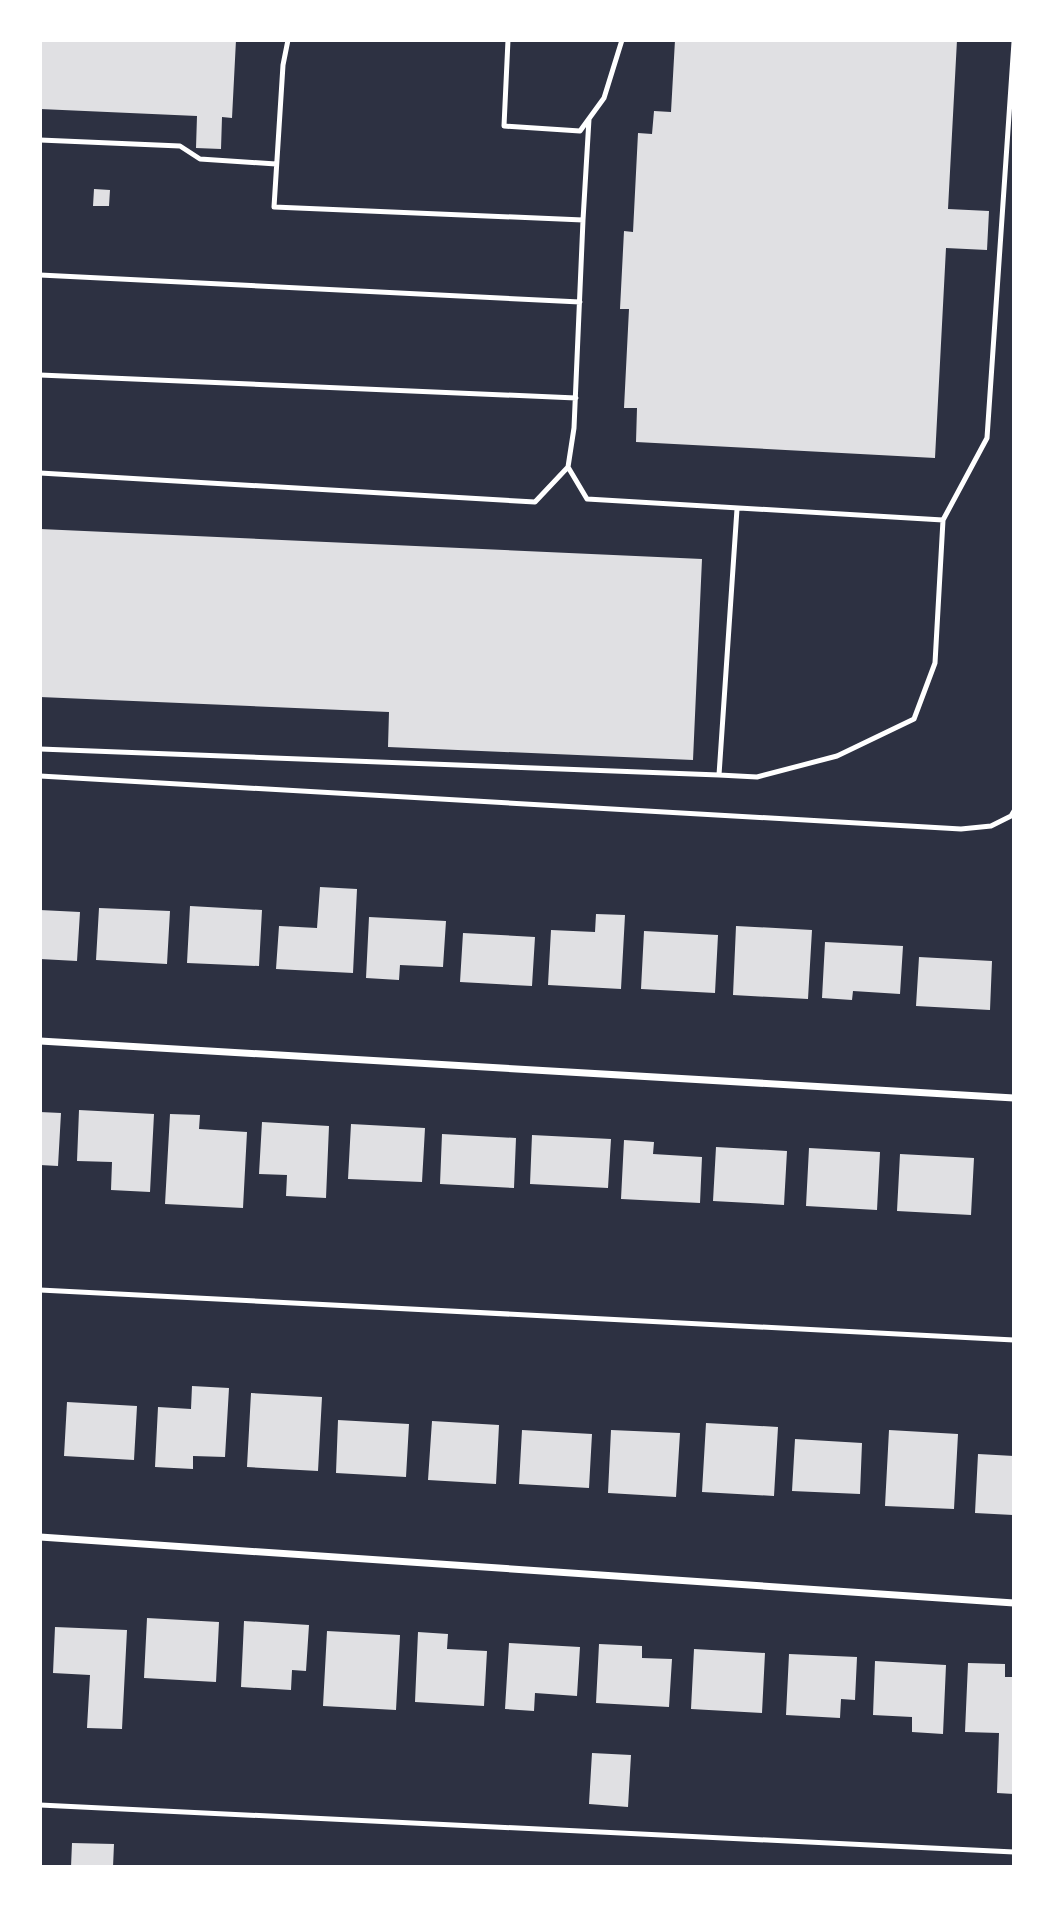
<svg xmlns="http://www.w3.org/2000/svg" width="1054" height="1907" viewBox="0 0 1054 1907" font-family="'Fira Sans',sans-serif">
  <rect width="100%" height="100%" fill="#2d3142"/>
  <path fill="#e0e0e3" d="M40 40H236L232 118 222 117 221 149 196 148 197 116 40 109Z
    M675 40H957L948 209 989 211 987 250 946 248 935 458 636 442 637 408H624L629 309H620L624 231 633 232 638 133 652 134 654 111 671 112Z
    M94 189 110 190 109 206H93Z
    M40 529 702 559 693 760 388 747 389 712 40 697Z
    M320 887 357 889 353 973 276 969 279 926 317 928Z
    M190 906 262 910 259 966 187 963Z
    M99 908 170 911 167 964 96 960Z
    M40 910 80 912 77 961 40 959Z
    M596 914 625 915 621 989 548 985 551 930 595 932Z
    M369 917 446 921 443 967 400 965 399 980 366 978Z
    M736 926 812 930 808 999 733 995Z
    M644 931 718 935 715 993 641 989Z
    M463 933 535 937 532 986 460 982Z
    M825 942 903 946 900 994 853 991 852 1000 822 998Z
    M919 957 992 961 990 1010 916 1006Z
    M79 1110 154 1114 150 1192 111 1190 112 1162 77 1161Z
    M40 1112 61 1113 58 1166 40 1165Z
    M170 1114 200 1115 199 1129 247 1132 243 1208 165 1204Z
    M262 1122 329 1126 326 1198 286 1196 287 1175 259 1174Z
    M351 1124 425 1128 422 1182 348 1179Z
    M442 1134 516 1138 514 1188 440 1184Z
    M532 1135 611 1139 608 1188 530 1184Z
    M624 1140 654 1142 653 1154 702 1157 700 1203 621 1199Z
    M716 1147 787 1151 784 1205 713 1201Z
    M809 1148 880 1152 877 1210 806 1206Z
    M900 1154 974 1158 971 1215 897 1211Z
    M192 1386 229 1388 225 1457 193 1456V1469L155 1467 158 1407 191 1409Z
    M251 1393 322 1397 318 1471 247 1467Z
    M67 1402 137 1406 134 1460 64 1456Z
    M338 1420 409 1424 406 1477 336 1473Z
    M432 1421 499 1425 496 1484 428 1480Z
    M706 1423 778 1427 774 1496 702 1492Z
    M522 1430 592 1434 589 1488 519 1484Z
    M611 1430 680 1433 676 1497 608 1493Z
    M889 1430 958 1434 954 1509 885 1506Z
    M795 1439 862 1443 860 1494 792 1491Z
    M978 1454 1014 1456 1013 1515 975 1513Z
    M147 1618 219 1622 216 1682 144 1678Z
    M244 1621 309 1625 306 1671 292 1670 291 1690 241 1687Z
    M55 1627 127 1630 122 1729 87 1728 90 1675 53 1673Z
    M327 1631 400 1635 396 1710 323 1706Z
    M418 1632 448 1634 447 1649 487 1651 484 1706 415 1702Z
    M509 1643 580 1647 577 1696 535 1693 534 1711 505 1709Z
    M599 1644 642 1646V1658L672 1659 669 1707 596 1703Z
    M694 1649 765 1653 762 1713 691 1709Z
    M789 1654 857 1657 855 1700 841 1699 840 1718 786 1715Z
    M875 1661 946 1665 943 1734 912 1732V1717L873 1715Z
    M968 1663 1005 1664V1677H1014V1794L997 1793 999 1733 965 1732Z
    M592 1753 631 1755 628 1807 589 1804Z
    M72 1843 114 1844 113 1867H71Z"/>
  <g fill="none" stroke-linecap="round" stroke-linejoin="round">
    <path stroke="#fff" stroke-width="5" d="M288 40 283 65 274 207 583 220 589 119
      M508 40 504 126 580 131 604 98 622 40
      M40 140 180 146 200 159 276 164
      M40 275 580 302
      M40 375 576 398
      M568 467 587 499 943 520 987 438 1014 42
      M40 473 535 502 568 467 574 428 583 220
      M737 509 719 775 757 777 837 756 914 719 935 663 943 520
      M40 749 719 775
      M40 776 961 829 991 826 1011 816 1014 811
      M40 1290 1014 1340
      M40 1805 1014 1852"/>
    <path stroke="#fff" stroke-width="7" d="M40 1041 1014 1098
      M40 1537 1014 1603"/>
  </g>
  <rect width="1054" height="1907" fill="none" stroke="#ffffff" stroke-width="84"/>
</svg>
